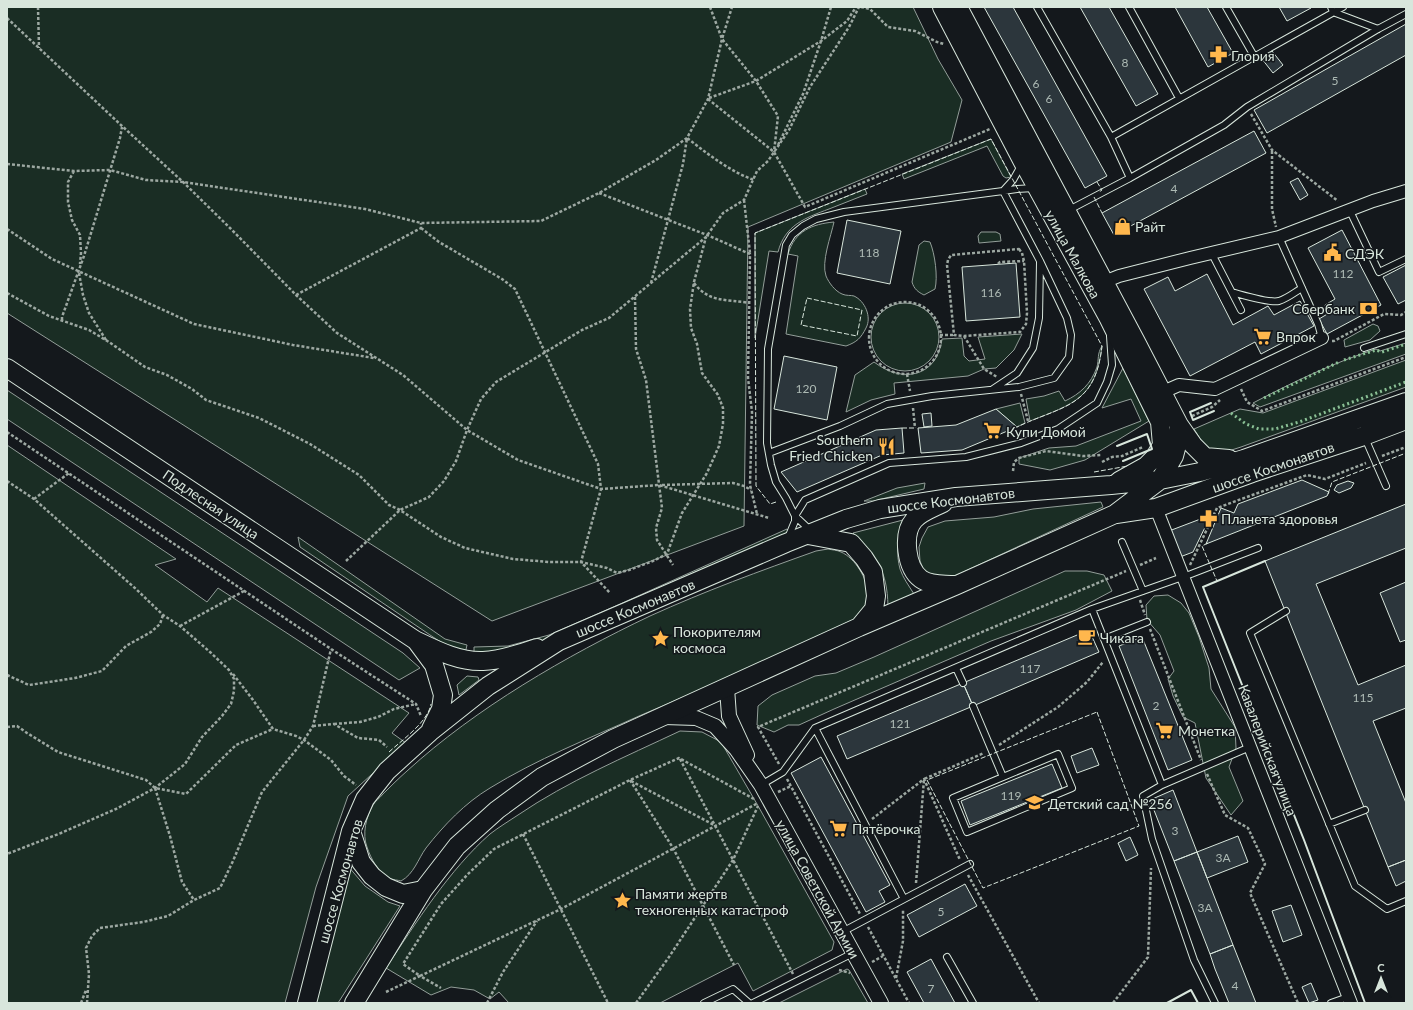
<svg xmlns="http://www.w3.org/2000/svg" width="1413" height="1010" viewBox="0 0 1413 1010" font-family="Lato,sans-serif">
  <rect width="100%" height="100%" fill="#14181c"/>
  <path fill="#1a2d24" stroke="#939e99" d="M7 7H913L938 59 962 100 951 142 748 227 744 526 492 621 7 313Z
    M991 139 1011 177 1006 178 1003 176 987 146 904 179 902 174Z
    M865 189 867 194C854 199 842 204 829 209 805 218 785 225 778 252L769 251 755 338V233Z
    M834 222C831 236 821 262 826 276 829 283 835 291 842 294 846 296 851 295 854 296 865 301 872 317 866 328 861 338 857 342 846 346L786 334 798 256 788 254C795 231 812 224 834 222Z
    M981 232H996L1000 234 1001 241 979 243 978 236Z
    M924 241 930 242C935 254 938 277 935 289L924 295C918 292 914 289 912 282L919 245Z
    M871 337a34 34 0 1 1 68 0a34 34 0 1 1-68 0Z
    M1373 324 1378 326 1380 331 1370 340 1345 347 1344 340Z
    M1022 334 1014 350 996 368 984 369 968 376 894 383 895 394 871 400 846 412 855 375 871 364 874 362C903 384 937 377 942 339L962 338 964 356 969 361 985 359 978 337Z
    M1406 343V354L1260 407 1253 403C1293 382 1333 363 1376 349L1380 351Z
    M1102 346C1096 398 1074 404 1030 421L1026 399 1044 396 1059 391 1065 401C1080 394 1091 384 1097 367 1099 359 1097 354 1102 346Z
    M1406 360V387L1241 447 1219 454 1208 451 1194 429 1240 409 1263 413Z
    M1123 368 1149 421 1085 460 1050 470 1019 464V458L1049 448 1076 446 1141 421 1131 399 1102 408Z
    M7 390 403 653 420 668 399 680 7 419Z
    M1020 403 1025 423 1017 427 996 409Z
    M7 445 176 559 155 565 207 602 218 588 409 713 392 733 406 743 348 796 316 887 285 1003H7Z
    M925 483 924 489 873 501H864L897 488Z
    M1101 502 1103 507 942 582 925 573 920 561 919 547 922 538 928 527 945 521 994 517 1033 509Z
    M903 520C897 534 896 555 900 569 903 578 909 586 914 594L888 606C887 570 877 558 853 533Z
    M787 529 789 533 543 643 474 657V647L508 646 549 635 618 605Z
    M298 537 445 639 467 645 465 654 457 652 436 639 300 547Z
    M828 549C832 550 837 550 841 552 855 558 868 579 868 595 868 601 866 608 865 614 790 650 715 684 639 716 588 739 537 759 490 788 465 803 444 825 426 848 418 859 414 874 401 881 398 880 393 880 389 878 378 872 371 859 367 847 362 834 366 817 373 805 375 801 380 798 383 794 391 786 399 778 407 771 476 708 566 656 650 616 705 591 760 571 816 551Z
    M1065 571H1087L1104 575 1112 591 1076 610 991 641 834 709 799 725H788L774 732 757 725 758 706 772 695 815 676 836 673 874 657Z
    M1168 595 1181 603 1189 613 1199 637 1209 668 1211 689 1235 727 1236 748 1229 767 1243 801 1231 815 1206 778 1195 723 1183 717 1173 696 1168 679 1174 671 1160 635 1147 620 1146 605 1154 596Z
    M467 676 478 677 479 680 459 695 457 685Z
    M680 731 702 732 721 742 757 804 834 942 832 950 753 991 738 963 660 1003H509L499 992 490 999 474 990 451 987 431 995 386 968C415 924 450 869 490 834 499 827 509 821 518 815 568 781 625 757 680 731Z
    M348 866 365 886 388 902 400 906 338 1003H315Z
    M847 969 849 970 868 1003H779Z"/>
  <path fill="#2c363c" stroke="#d8e6dc" d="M984 7H1013L1107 176 1085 188Z
    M1080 7H1109L1158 94 1136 106Z
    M1175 7H1207L1233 53 1208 67Z
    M1279 7H1310L1311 8 1287 21Z
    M1406 24V55L1267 133 1254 110Z
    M1272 51 1283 65 1273 73 1262 59Z
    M1254 131 1266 153 1114 235 1102 213Z
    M1298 178 1308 195 1300 200 1290 182Z
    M847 220 901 231 890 284 837 273Z
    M1342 230 1381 305 1327 334 1319 319 1329 313 1325 305 1335 299 1308 248Z
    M1016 263 1020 317 966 321 962 267Z
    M1406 265V300L1398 304 1383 277Z
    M1207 274 1233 325 1268 306 1274 315 1300 301 1314 326 1261 354 1255 342 1190 376 1144 289 1168 277 1175 291Z
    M784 356 837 367 827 420 774 409Z
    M996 409 1017 427 962 450 921 453 918 428 956 425Z
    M931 413 932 426 924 427 922 414Z
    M902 428 904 453 882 455 797 492 781 472 876 430Z
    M1302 480 1329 492 1327 496 1206 544 1221 508 1234 513 1238 504Z
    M1348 481 1354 483 1351 488 1339 493 1334 490 1337 485Z
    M1406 504V548L1316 584 1358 685 1406 665V708L1373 721 1406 803V860L1388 867 1265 561Z
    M1211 515 1193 552 1180 557 1169 531Z
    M1406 582V640L1400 642 1380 593Z
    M1089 630 1099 652 973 706 963 683Z
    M1142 637 1192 760 1168 770 1119 646Z
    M963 683 973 706 847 759 837 736Z
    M1092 748 1099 765 1077 773 1071 756Z
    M821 757 890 885 879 891 885 902 866 912 791 773Z
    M1052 764 1062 788 970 825 961 801Z
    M1173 790 1197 852 1174 861 1150 800Z
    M1238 836 1248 862 1207 878 1197 852Z
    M1130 837 1138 855 1126 861 1118 843Z
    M1197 852 1233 945 1210 954 1174 861Z
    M1406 860V881L1396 886 1388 867Z
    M965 884 977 906 919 937 907 915Z
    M1291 905 1302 935 1283 942 1272 911Z
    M1233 945 1256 1003H1229L1215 969 1210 954Z
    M931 959 938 972 955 1003H924L907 972Z
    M1311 983 1318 1000 1309 1003 1302 987Z"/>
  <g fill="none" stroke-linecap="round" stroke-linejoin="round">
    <defs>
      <path id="service" d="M1037 7 1111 137 1130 178
        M1129 7 1179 98
        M1226 7 1254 56
        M1331 7 1333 12 1378 29
        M1111 137 1343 7
        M1022 164 1013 180 1003 191 1017 189 1034 188
        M1067 211 1130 178 1224 125 1247 107 1378 29 1406 14
        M1350 211 1379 272 1406 259
        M1279 237 1318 324 1322 338
        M1211 252 1241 310
        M1232 292C1242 295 1270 303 1279 301 1288 298 1295 292 1302 288
        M1364 348 1406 334
        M993 389 1017 373 1033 348 1039 318 1040 262
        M1365 438 1386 486
        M769 453 840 426 887 404 932 396 1019 387 1054 378 1069 357 1071 335 1067 318 1040 261 1003 191 844 212 816 219 803 226 792 235 786 245 768 349 767 443 771 465 776 482 786 498 795 516 811 531
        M788 538 795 521V516L805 500 889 463 966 457 1021 443 1058 429 1097 403 1107 382 1112 365 1110 336
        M1122 542 1143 591
        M1092 609 1162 785 1250 747
        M1286 611 1250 633 1355 886 1387 909 1406 901
        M1104 639 1147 622
        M956 668 963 683
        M973 706 1003 777 1058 754 1072 788 967 832 953 798 1003 777
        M815 728 904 899
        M761 785 783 772 815 728 1092 609 1191 574 1258 548
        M1162 785 1143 796 1152 839 1194 960 1215 1003
        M1329 824 1365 810
        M842 932 970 864
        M947 957 973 1003
        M704 1003 733 989 749 1003
        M753 1003 853 953
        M1331 1003 1348 997"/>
      <path id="minor" d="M1104 282 1119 276 1190 258 1279 237 1373 201 1406 191
        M1163 392 1179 385 1215 389 1322 338
        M1156 508 1351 1003"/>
      <path id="tertiary" d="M727 688 729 716 747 755
        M664 717 696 718 715 726 736 749 761 785 881 1003"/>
      <path id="primary" d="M942 7 1023 162 1109 319 1160 422 1162 445 1155 457 1146 466 1119 481
        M958 7 1136 342 1179 425 1193 445 1205 457 1229 459
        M7 368 415 640C436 650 459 662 483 661 501 660 520 654 537 648
        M943 503C933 508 921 512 914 520 902 534 906 568 921 579 931 586 943 584 954 585
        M1116 514 1156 508 1252 473 1364 436 1406 420
        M808 535 851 543 864 558 873 572 876 596 874 609 860 626
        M417 642 434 665 443 695 441 709 431 729
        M351 831 361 862 372 876 386 887 403 894 423 890
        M307 1003 351 831 365 799 387 771 430 732 488 686 559 641 786 543 846 519 880 509 956 497 1111 485 1160 480 1200 472 1244 459 1406 402
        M354 1003 423 890 457 846 497 810 542 777 613 739 859 627 957 585 1115 514 1160 480 1174 456 1178 441 1179 425"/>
    </defs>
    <use href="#service" stroke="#d8e6dc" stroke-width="8"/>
    <use href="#minor" stroke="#d8e6dc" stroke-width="14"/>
    <use href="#tertiary" stroke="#d8e6dc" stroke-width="16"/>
    <use href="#primary" stroke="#d8e6dc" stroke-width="20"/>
    <path stroke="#9da8a2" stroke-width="2.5" stroke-dasharray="3 2" stroke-linecap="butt" d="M38 7 39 48
      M710 7 722 39 756 81 778 116 774 152
      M861 7 870 9 888 27 915 31 937 42 944 44
      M7 18 122 126 183 182 230 228 296 295 337 333 403 375 467 430 518 460 601 489 659 485 769 518
      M709 98 756 81 821 41 847 21 856 7
      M708 99 774 152 805 207 990 129
      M1251 114 1272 150 1338 201
      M778 145 803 94 821 41 831 7
      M1272 151V209L1276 227
      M7 164 74 171 110 170 146 180 183 182 365 209 421 223 541 221 599 193 656 160 687 138 708 99 722 39 732 7
      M74 171 68 182V202L72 220 80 235 81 253 80 264
      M599 193 707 235 750 254 748 378 752 412 750 485 757 514
      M744 200 750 253
      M421 228 439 242 502 279 515 289 598 464 601 489 581 562 610 593
      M7 229 52 259 194 324 293 345 374 358
      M1019 249 1022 253 1024 261 1027 313 1026 324 1020 332 964 336 954 335 947 265 948 260 951 255Z
      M998 264 1000 262 1024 261
      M79 273 83 295 89 313 106 340
      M651 283 683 164 687 138C708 154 729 171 754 180
      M694 283C709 303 727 299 749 303
      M7 293 49 316 89 330 109 342 145 367 167 375 192 389 206 400 259 418 310 444 359 475 389 505 400 510 441 537 465 548 513 559 549 562H581L607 568 617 573 629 570 653 561 667 554 682 513 707 473 719 446 723 424V408L718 395 702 373 697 344 691 328 690 309 694 282 706 237
      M296 295 421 228V223
      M635 297 636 349 646 380 662 508 656 528 657 540 673 565
      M869 338a36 36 0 1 1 72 0a36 36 0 1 1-72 0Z
      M62 320V317L84 256 120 138 122 127
      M940 335H954
      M964 336 984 369 997 377
      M1332 341H1334L1384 314 1401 315 1406 312
      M907 374 910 391
      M1241 389 1247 402 1262 411 1406 357
      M1021 394 1028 421
      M913 408 915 428
      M1192 416 1212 407 1220 400
      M7 432 331 649 416 704 421 716
      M1382 456 1406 447
      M1102 462 1112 457 1122 456 1143 447
      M1013 471 1014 462 1019 458 1046 451 1083 456 1102 455
      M7 481 34 499 136 589 163 615 180 626 210 652 229 670 234 679V691L231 704 222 716 202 737 185 764 155 788 116 809 61 833 7 854
      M662 485 733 483 744 486 751 490
      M34 499 69 473
      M346 561 400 510 429 497 444 481 456 461 467 430 481 399 496 382 582 330 609 318 706 237 723 213 744 200 757 171 768 161 789 130 810 87 849 27 859 7
      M1140 565 1156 558
      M1190 565 1217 508 1307 475 1325 479 1366 463
      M1140 600 1145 615
      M180 626 244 591
      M1150 629 1201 760
      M233 674 253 700 273 729 296 736 304 740 331 760 344 776 356 785
      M7 675 29 685 75 678 102 671 126 646 151 632 160 624 163 615
      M334 724 360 722 378 717 394 709 416 704
      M313 726 334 724 358 738 379 740 387 747
      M7 727 17 726 27 733 58 752 146 780 155 788 186 794 236 745 273 729
      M999 745 1058 707 1087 682 1103 662
      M680 759 793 974
      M779 764 758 727 1126 571
      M1207 774 1225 815 1248 828 1265 864 1250 893 1298 1003
      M787 779 860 914
      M630 780 673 848 734 965
      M631 781 714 825
      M155 788 170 836 182 882 194 900
      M778 792 791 786
      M754 799 679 758 630 780 494 849 467 875 441 904 403 964 420 976 561 909 758 803
      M872 819 924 779 960 860
      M523 834 608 1003
      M968 875 1039 1003
      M916 883 924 779 984 753
      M868 927 909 1003
      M872 962 883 956
      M839 970 850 973
      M896 978 903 941V909
      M386 992 420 976 441 988
      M81 1003 86 990
      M87 1003 89 974 86 948 92 936 100 928 143 922 168 916 194 900 220 888 233 861 262 792 304 740 313 726 331 649
      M487 1003 503 972 537 921
      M636 1003 669 957 733 860 758 806
      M1113 1003 1148 957 1151 868"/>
    <use href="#service" stroke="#14181c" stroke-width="6"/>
    <use href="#minor" stroke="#14181c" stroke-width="12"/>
    <use href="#tertiary" stroke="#14181c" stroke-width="14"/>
    <use href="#primary" stroke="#14181c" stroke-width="18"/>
    <path stroke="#8ac095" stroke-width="3" stroke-dasharray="2 3" stroke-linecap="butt" d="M1344 360 1376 350 1382 352 1406 344
      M1264 398 1339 362
      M1231 413 1246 424 1259 429H1275L1299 422 1406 382"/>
    <path stroke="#d8e6dc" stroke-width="1" stroke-dasharray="5 2" stroke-linecap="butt" d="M1097 182 1102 190 1099 192
      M1094 197 1102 213
      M807 298 862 310 857 336 801 325Z
      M902 428H916
      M1094 472 1128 466
      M1328 494 1332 482 1406 453
      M776 502 770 504 756 486 755 233 991 139 1102 346C1095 408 1063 405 1017 427
      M1208 543 1202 546 1217 581
      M1097 712 1139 826 983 888 927 780Z
      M389 752C402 740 428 722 431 704"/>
    <path stroke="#d8e6dc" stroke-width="2" d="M1211 403 1190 412 1193 420 1214 411
      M1117 446 1147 434 1152 449 1123 461
      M1265 561 1203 587 1304 840 1365 1003
      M1167 1003 1191 990 1198 1003"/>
  </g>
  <defs>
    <symbol id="pharmacy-bare" viewBox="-9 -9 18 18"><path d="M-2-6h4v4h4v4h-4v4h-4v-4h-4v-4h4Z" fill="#ffb74d" stroke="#14181c" stroke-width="2.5" paint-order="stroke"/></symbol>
    <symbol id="shop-bare" viewBox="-9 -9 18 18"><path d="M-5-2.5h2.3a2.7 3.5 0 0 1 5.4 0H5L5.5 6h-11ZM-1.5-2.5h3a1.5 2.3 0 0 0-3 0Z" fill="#ffb74d" stroke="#14181c" stroke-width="2.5" paint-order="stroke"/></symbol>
    <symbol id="civic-bare" viewBox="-9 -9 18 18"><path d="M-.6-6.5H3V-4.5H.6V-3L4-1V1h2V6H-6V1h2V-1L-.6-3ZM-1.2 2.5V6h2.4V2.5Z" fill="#ffb74d" stroke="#14181c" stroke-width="2.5" paint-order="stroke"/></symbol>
    <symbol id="bank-bare" viewBox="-9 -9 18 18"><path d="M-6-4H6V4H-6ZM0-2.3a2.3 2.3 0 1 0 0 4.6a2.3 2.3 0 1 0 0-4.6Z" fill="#ffb74d" stroke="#14181c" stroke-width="2.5" paint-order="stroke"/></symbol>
    <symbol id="supermarket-bare" viewBox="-9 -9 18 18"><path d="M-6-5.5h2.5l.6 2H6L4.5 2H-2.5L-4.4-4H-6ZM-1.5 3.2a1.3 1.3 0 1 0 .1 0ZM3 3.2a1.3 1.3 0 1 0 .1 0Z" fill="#ffb74d" stroke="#14181c" stroke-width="2.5" paint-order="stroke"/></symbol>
    <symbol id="restaurant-bare" viewBox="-9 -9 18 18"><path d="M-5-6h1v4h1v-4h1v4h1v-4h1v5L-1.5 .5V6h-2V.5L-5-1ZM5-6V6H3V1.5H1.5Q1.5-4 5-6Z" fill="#ffb74d" stroke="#14181c" stroke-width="2.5" paint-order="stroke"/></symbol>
    <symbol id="cafe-bare" viewBox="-9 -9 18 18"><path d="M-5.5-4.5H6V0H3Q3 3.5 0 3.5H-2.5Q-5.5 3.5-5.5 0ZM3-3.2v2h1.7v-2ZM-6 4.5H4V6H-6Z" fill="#ffb74d" stroke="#14181c" stroke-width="2.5" paint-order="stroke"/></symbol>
    <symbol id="sight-bare" viewBox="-9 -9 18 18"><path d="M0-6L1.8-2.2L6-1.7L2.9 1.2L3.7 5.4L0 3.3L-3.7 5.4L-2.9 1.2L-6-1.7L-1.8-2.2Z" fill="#ffb74d" stroke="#14181c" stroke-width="2.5" paint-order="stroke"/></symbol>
    <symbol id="school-bare" viewBox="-9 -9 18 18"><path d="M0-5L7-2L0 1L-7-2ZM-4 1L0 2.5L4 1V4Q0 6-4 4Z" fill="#ffb74d" stroke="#14181c" stroke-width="2.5" paint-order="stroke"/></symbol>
  </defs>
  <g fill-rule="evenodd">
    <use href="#pharmacy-bare" x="1206" y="42" width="25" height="25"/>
    <use href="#shop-bare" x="1110" y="214" width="25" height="25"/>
    <use href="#civic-bare" x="1320" y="240" width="25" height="25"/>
    <use href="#bank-bare" x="1356" y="296" width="25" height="25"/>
    <use href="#supermarket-bare" x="1250" y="324" width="25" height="25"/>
    <use href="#supermarket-bare" x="980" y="418" width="25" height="25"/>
    <use href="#restaurant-bare" x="874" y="434" width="25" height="25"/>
    <use href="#pharmacy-bare" x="1196" y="506" width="25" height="25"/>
    <use href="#cafe-bare" x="1074" y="624" width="25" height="25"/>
    <use href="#sight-bare" x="648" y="626" width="25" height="25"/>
    <use href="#supermarket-bare" x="1152" y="718" width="25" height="25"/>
    <use href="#school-bare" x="1022" y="790" width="25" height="25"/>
    <use href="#supermarket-bare" x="826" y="816" width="25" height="25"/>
    <use href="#sight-bare" x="610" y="888" width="25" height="25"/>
  </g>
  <g text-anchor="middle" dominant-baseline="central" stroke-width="3" stroke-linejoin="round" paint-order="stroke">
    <g font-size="12" fill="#adbab4">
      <text x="1125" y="62">8</text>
      <text x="1335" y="80">5</text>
      <text x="1036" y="83">6</text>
      <text x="1049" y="98">6</text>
      <text x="1174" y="188">4</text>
      <text x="869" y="252">118</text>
      <text x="1343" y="273">112</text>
      <text x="991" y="292">116</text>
      <text x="806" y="388">120</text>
      <text x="1030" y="668">117</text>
      <text x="1363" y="697">115</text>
      <text x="1156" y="705">2</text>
      <text x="900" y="723">121</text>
      <text x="1011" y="795">119</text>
      <text x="1175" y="830">3</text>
      <text x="1223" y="857">3А</text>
      <text x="1205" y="907">3А</text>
      <text x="941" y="911">5</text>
      <text x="1235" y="985">4</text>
      <text x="931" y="988">7</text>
    </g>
    <g font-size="14" fill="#d8e6dc" stroke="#14181c" text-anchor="start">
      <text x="1231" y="55">Глория</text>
      <text x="1135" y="226">Райт</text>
      <text x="1345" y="253">СДЭК</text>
      <text x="1355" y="308" text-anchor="end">Сбербанк</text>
      <text x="1276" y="336">Впрок</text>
      <text x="1006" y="431">Купи Домой</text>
      <text x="873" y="439" text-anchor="end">Southern<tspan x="873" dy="16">Fried Chicken</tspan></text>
      <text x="1221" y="518">Планета здоровья</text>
      <text x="673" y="631">Покорителям<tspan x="673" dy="16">космоса</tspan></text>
      <text x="1100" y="637">Чикага</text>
      <text x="1178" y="730">Монетка</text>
      <text x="1048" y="803">Детский сад №256</text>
      <text x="852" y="828">Пятёрочка</text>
      <text x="635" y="893">Памяти жертв<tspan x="635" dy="16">техногенных катастроф</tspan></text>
    </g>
    <g font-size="14" fill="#d8e6dc" stroke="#14181c">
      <text transform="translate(1073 254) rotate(61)">улица Малкова</text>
      <text transform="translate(1273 467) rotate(-19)">шоссе Космонавтов</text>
      <text transform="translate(951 500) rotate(-7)">шоссе Космонавтов</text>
      <text transform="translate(211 504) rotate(34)">Подлесная улица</text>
      <text transform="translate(635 608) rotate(-23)">шоссе Космонавтов</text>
      <text transform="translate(1268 750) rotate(69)">Кавалерийская улица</text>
      <text transform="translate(340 881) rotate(-74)">шоссе Космонавтов</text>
      <text transform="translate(818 889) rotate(61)">улица Советской Армии</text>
    </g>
  </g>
  <rect width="1413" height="1010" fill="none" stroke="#d8e6dc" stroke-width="16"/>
  <g transform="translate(1381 978)" stroke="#14181c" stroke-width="3" paint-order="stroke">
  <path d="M0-3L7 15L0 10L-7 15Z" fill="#d8e6dc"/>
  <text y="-6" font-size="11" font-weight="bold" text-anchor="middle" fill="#d8e6dc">С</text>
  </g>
</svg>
